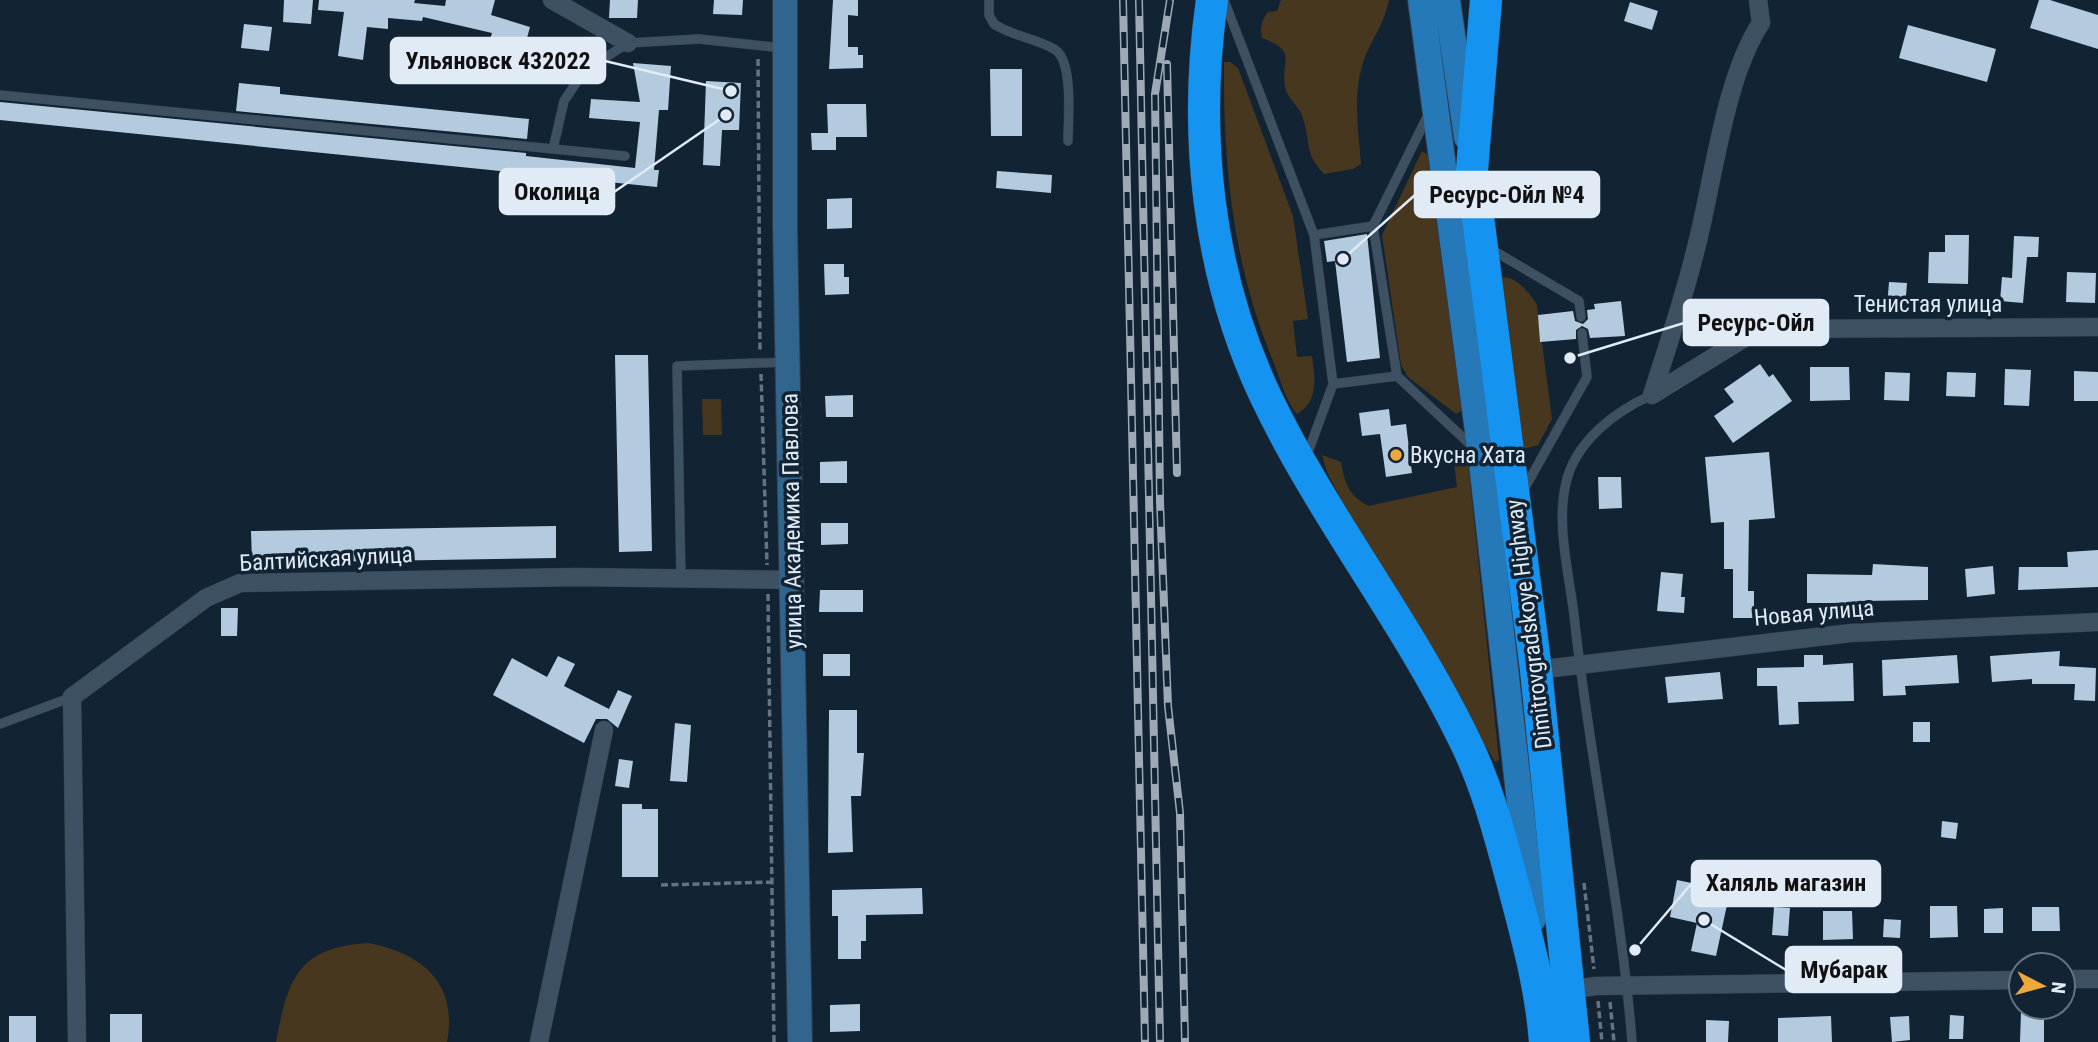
<svg xmlns="http://www.w3.org/2000/svg" width="2098" height="1042" viewBox="0 0 2098 1042" font-family="'Roboto Condensed',sans-serif">
  <rect width="100%" height="100%" fill="#122333"/>
  <path fill="#48371f" d="M1281 0H1389C1385 20 1376 33 1368 50 1351 86 1358 126 1361 164L1353 169 1324 174C1303 153 1311 137 1301 113 1297 105 1288 98 1286 90 1278 60 1301 53 1262 38 1260 27 1261 21 1268 12L1277 11Z
    M1224 62H1230L1238 68 1293 216 1308 319 1293 321 1297 357 1312 356C1315 378 1319 401 1297 414 1285 400 1280 378 1273 361 1233 264 1223 166 1224 62Z
    M1422 151 1432 158 1463 410 1456 414 1408 377 1401 365 1382 235Z
    M1501 277C1516 276 1530 293 1537 305L1552 419 1538 445 1524 449Z
    M702 399H721L722 435H703Z
    M1452 447 1467 453 1499 760 1495 762 1342 501 1327 472 1322 455 1341 462C1345 484 1348 494 1368 506L1457 487Z
    M369 943C423 954 458 983 447 1042H276C288 980 297 947 369 943Z"/>
  <path fill="#b4cadf" d="M284 0H313L311 24 283 22Z
    M319 0H415L414 3 445 6 446 0H495L491 15 530 27 520 64 485 55 492 33 423 17 422 21 388 18V29L367 27 363 60 338 56 344 12 318 10Z
    M610 0H638L637 18H609Z
    M714 0H743L742 15 713 14Z
    M833 0H858V16L848 15V47H858V55H863V68L829 69Z
    M2039 0H2050L2098 15V49L2030 28Z
    M1630 2 1658 11 1652 30 1624 21Z
    M244 24 272 27 269 51 241 48Z
    M1908 25 1996 49 1987 82 1899 58Z
    M633 63 671 66 668 110H659L654 170H659L657 187 0 120V102L526 153V156L635 168 640 122 589 118 591 99 640 102Z
    M990 69H1022V136H991Z
    M706 81 741 83 739 130H722L720 166 703 165Z
    M239 83 280 87V94L529 119 527 139 236 111Z
    M827 104H866L867 137H836V150H812L811 133H828Z
    M997 171 1052 175 1051 193 996 188Z
    M852 198V228L827 229V199Z
    M1367 234 1380 358 1347 362 1335 261 1327 262 1324 241Z
    M1945 235H1969L1968 284 1928 283 1929 252H1945Z
    M2014 236 2039 237 2038 257H2027L2023 303 2000 301 2002 277 2012 278Z
    M824 264H844V277H849V294L825 295Z
    M2067 272 2096 273 2095 303 2066 302Z
    M1889 282 1907 283 1905 309 1887 307Z
    M1621 301 1625 336 1590 338 1588 329 1582 326 1576 330V339L1540 342 1538 315 1573 311 1575 321 1583 324 1588 319 1587 310 1595 309 1594 304Z
    M615 355H648L652 551 619 552Z
    M1760 364 1769 377 1773 374 1792 401 1733 443 1714 416 1734 402 1724 389Z
    M1810 367H1849L1850 400 1810 401Z
    M2005 369 2031 370 2029 406 2004 405Z
    M2074 371 2098 372V401H2074Z
    M1885 372 1910 373 1909 401 1884 400Z
    M1947 372 1976 373 1975 397 1946 396Z
    M853 395V417H826L825 396Z
    M1389 409 1391 426 1406 424 1412 473 1386 477 1380 434 1362 436 1359 413Z
    M1769 452 1775 518 1749 520 1748 591H1754V618H1733V569H1724V522L1711 523 1705 457Z
    M847 461V483H820V462Z
    M1598 477H1621L1622 508 1599 509Z
    M821 523H848V544L821 545Z
    M556 526V558L252 563 251 531Z
    M2098 550V587L2018 590 2019 567H2068L2067 552Z
    M1873 564 1928 567V600L1861 601V611H1844V603H1807V574L1872 575Z
    M1993 566 1995 594 1967 597 1965 569Z
    M1661 572 1683 574 1681 597H1685L1684 613 1657 611Z
    M820 590H863V612H819Z
    M221 608H238L237 636H221Z
    M2060 651 2059 666 2096 668 2095 701 2074 700 2075 684H2032V679L1992 682 1990 656Z
    M823 654H850V676H823Z
    M1804 655H1823V665L1853 663 1854 701 1798 702 1799 724 1779 725 1777 686H1757V668L1804 667Z
    M1957 655 1959 683 1905 686 1906 695 1883 696 1882 660Z
    M558 656 575 664 564 686 609 709 618 690 632 696 618 728 607 719H596L584 743 493 695 512 658 547 677Z
    M1720 672 1723 699 1668 703 1665 677Z
    M829 710H857V753H864L861 796H851L853 852 828 853Z
    M1913 722H1930V742H1913Z
    M675 723 691 725 687 782 670 781Z
    M619 759 633 761 629 788 615 786Z
    M622 804H642V809H658V877H622Z
    M1942 821 1958 823 1956 839 1941 837Z
    M1677 880 1730 891 1716 956 1691 951 1697 923 1670 917Z
    M922 888 923 914 866 915V941H861V959H838V916H832V890Z
    M1930 906H1957L1958 937 1930 938Z
    M1774 907 1790 908 1788 936 1772 935Z
    M2032 907H2059L2060 931H2032Z
    M2003 908V933H1984V909Z
    M1823 911H1852L1853 939 1823 940Z
    M1884 919 1901 920 1900 938 1883 937Z
    M860 1004V1031L830 1032V1005Z
    M2021 1012H2044V1042H2020Z
    M110 1014H142V1042H110Z
    M1950 1015 1964 1016 1963 1039H1949Z
    M9 1016H36V1042H9Z
    M1831 1016 1832 1042H1778V1018Z
    M1909 1016 1910 1040 1892 1042 1890 1017Z
    M1706 1020 1729 1021 1728 1042H1706Z"/>
  <g fill="none" stroke-linecap="round" stroke-linejoin="round">
    <defs>
      <path id="lane" d="M989 0V15L994 24C1012 36 1035 38 1054 49 1074 60 1068 120 1068 141
        M1224 0 1314 235
        M0 95 625 156
        M1428 115 1373 226 1397 376 1474 448
        M553 149 564 101 584 71 628 43 699 39 782 48
        M1373 226 1314 235 1333 384 1397 376
        M1489 248 1579 301 1581 317
        M1306 458 1333 384
        M1523 491 1587 377 1582 333
        M681 580 677 366 787 362
        M0 724 72 697
        M1632 1042C1621 899 1589 758 1574 615 1569 574 1556 524 1566 483 1575 442 1615 411 1652 395"/>
      <path id="street" d="M552 0 628 43
        M1652 395 1759 329 2098 327
        M1652 395C1667 348 1683 301 1695 252 1713 185 1724 78 1761 23L1758 0
        M1536 670 1851 633 2098 622
        M2063 979H2098
        M1568 990 1596 986 2021 980
        M77 1042 72 697 206 598 240 583 575 577 793 580
        M539 1042 604 730"/>
      <path id="secondary" d="M785 0V227L800 1042"/>
      <path id="primary" d="M1421 0 1481 454 1533 919
        M1447 0 1467 137"/>
      <path id="highway" d="M1212 0C1193 133 1207 272 1265 395 1321 513 1404 617 1462 735 1487 784 1500 836 1514 888 1528 941 1541 988 1545 1042
        M1486 0 1472 170 1536 670 1574 1042"/>
    </defs>
    <use href="#lane" stroke="#313c4a" stroke-width="10"/>
    <use href="#street" stroke="#313c4a" stroke-width="19"/>
    <use href="#secondary" stroke="#313c4a" stroke-width="26"/>
    <use href="#primary" stroke="#313c4a" stroke-width="28"/>
    <use href="#highway" stroke="#313c4a" stroke-width="33"/>
    <path stroke="#647381" stroke-width="3.5" stroke-dasharray="7 3.5" stroke-linecap="butt" d="M758 59 760 352
      M761 374 767 565
      M768 594 774 1042
      M1584 883 1594 969
      M661 885 772 882
      M1598 1001 1602 1042
      M1610 1002 1614 1042"/>
    <use href="#lane" stroke="#3e5163" stroke-width="9"/>
    <use href="#street" stroke="#3e5163" stroke-width="18"/>
    <use href="#secondary" stroke="#31658d" stroke-width="24"/>
    <use href="#primary" stroke="#2579b8" stroke-width="26"/>
    <use href="#highway" stroke="#1494f0" stroke-width="32"/>
    <defs>
      <path id="rail" d="M1123 0 1145 1042
        M1139 0 1160 1042
        M1170 0 1155 94 1160 501 1168 706 1180 813 1185 1042
        M1167 64 1177 473"/>
    </defs>
    <use href="#rail" stroke="#9daab6" stroke-width="8"/>
    <use href="#rail" stroke="#122333" stroke-width="5" stroke-dasharray="16" stroke-linecap="butt"/>
  </g>
  <circle fill="#eda83b" stroke="#122333" stroke-width="2.5" cx="1396" cy="455" r="7"/>
  <g text-anchor="middle" dominant-baseline="central" stroke-width="7" stroke-linejoin="round" paint-order="stroke">
    <g font-size="23" fill="#e0ebf6" stroke="#122333">
      <text x="1928" y="304">Тенистая улица</text>
      <text transform="translate(792 521) rotate(-91)">улица Академика Павлова</text>
      <text transform="translate(326 559) rotate(-3)">Балтийская улица</text>
      <text transform="translate(1814 613) rotate(-5)">Новая улица</text>
      <text transform="translate(1529 624) rotate(-97)">Dimitrovgradskoye Highway</text>
    </g>
    <g font-size="23" fill="#e0ebf6" stroke="#122333" text-anchor="start">
      <text x="1410" y="455">Вкусна Хата</text>
    </g>
  </g>
  <path fill="none" stroke="#e0ebf6" stroke-width="2.5" d="M731 91L605 61M726 115L614 192M1343 259L1415 195M1570 358L1684 323M1635 950L1692 883M1704 920L1786 970"/>
  <g fill="#e0ebf6" stroke="#122333" stroke-width="2.5">
    <circle cx="731" cy="91" r="7"/>
    <circle cx="726" cy="115" r="7"/>
    <circle cx="1343" cy="259" r="7"/>
    <circle cx="1570" cy="358" r="7"/>
    <circle cx="1635" cy="950" r="7"/>
    <circle cx="1704" cy="920" r="7"/>
  </g>
  <g fill="#e0ebf6" stroke="#e0ebf6" stroke-width="2.5">
    <rect x="391" y="38" width="214" height="45" rx="7"/>
    <rect x="500" y="169" width="114" height="45" rx="7"/>
    <rect x="1415" y="172" width="184" height="45" rx="7"/>
    <rect x="1684" y="300" width="144" height="45" rx="7"/>
    <rect x="1692" y="861" width="188" height="45" rx="7"/>
    <rect x="1786" y="947" width="115" height="45" rx="7"/>
  </g>
  <g font-size="24" text-anchor="middle" font-weight="bold" fill="#111">
    <text x="498" y="69">Ульяновск 432022</text>
    <text x="557" y="200">Околица</text>
    <text x="1507" y="203">Ресурс-Ойл №4</text>
    <text x="1756" y="331">Ресурс-Ойл</text>
    <text x="1786" y="891">Халяль магазин</text>
    <text x="1844" y="978">Мубарак</text>
  </g>
  <g transform="translate(2042 986) rotate(96)"><circle r="33" fill="#122333" stroke="#647381" stroke-width="2"/>
  <path d="M0-5L12 26L0 18L-12 26Z" fill="#eda83b"/>
  <text y="-10" font-size="19" font-weight="bold" text-anchor="middle" fill="#e0ebf6">N</text>
  </g>
</svg>
